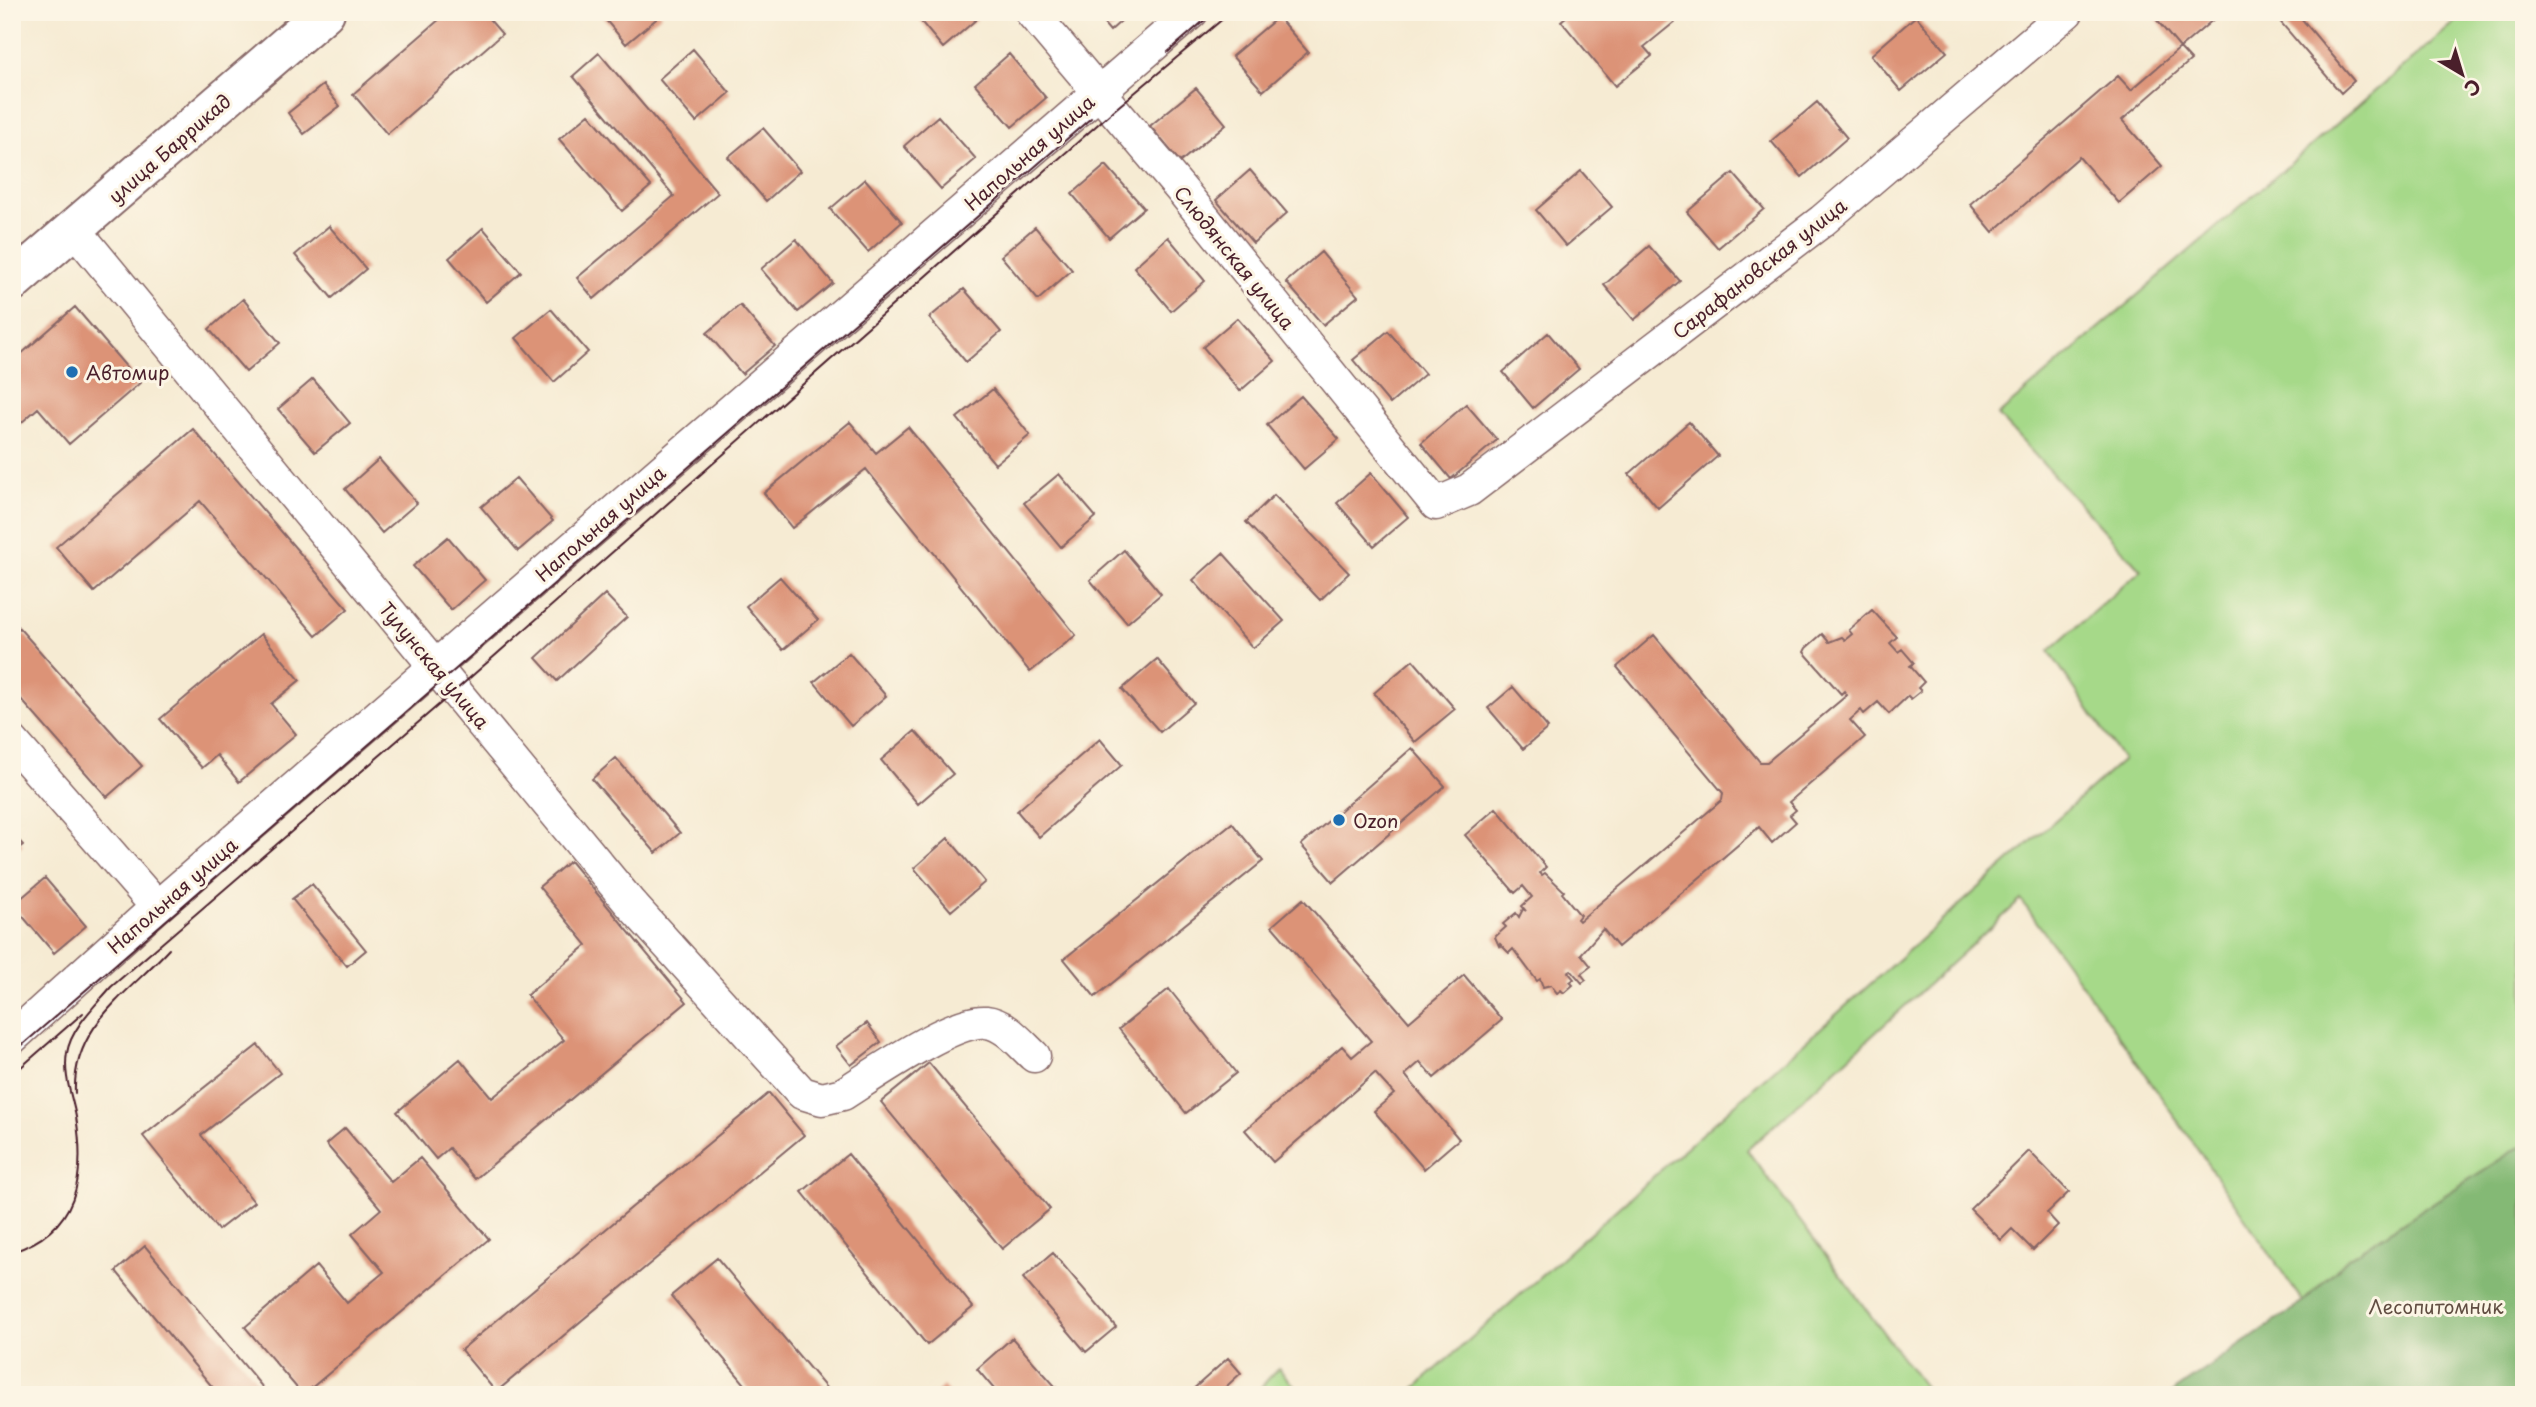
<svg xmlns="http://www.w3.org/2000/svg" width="2536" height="1407" viewBox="0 0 2536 1407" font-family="'Playpen Sans',sans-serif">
  <rect width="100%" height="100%" fill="#fcf5e5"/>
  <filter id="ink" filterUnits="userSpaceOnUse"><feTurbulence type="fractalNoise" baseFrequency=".0143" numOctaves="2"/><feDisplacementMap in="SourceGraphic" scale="14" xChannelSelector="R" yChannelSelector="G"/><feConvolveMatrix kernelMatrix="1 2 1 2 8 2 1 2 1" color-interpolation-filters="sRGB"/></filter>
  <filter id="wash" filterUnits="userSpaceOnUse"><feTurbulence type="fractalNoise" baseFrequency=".00686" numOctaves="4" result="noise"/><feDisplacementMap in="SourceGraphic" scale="28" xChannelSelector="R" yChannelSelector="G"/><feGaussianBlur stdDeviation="1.57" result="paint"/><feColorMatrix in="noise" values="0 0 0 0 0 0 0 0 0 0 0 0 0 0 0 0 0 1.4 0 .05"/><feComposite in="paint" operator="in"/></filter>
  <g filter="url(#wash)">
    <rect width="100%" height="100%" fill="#f6ebd3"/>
    <path fill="#a6d989" stroke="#787c5a" stroke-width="2" d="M2467 12H2524V1144L2348 1258 2303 1302 2116 1032 2021 900 1747 1150 1930 1395H1407L2123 760 2049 651 2141 570 1998 415Z
      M1278 1368 1303 1395H1254Z"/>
    <path fill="#84b975" stroke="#676c50" stroke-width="2" d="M2524 1144V1395H2169L2303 1302 2348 1258Z"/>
    <g id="blocks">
      <path fill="#dc9377" d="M448 12H483L502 34 387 134 353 94Z
        M599 12H659L661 15 626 44Z
        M913 12H972L978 18 943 48Z
        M1094 12H1131L1110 31Z
        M1572 12H1687L1644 47 1652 56 1615 86 1561 21Z
        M2150 12H2222L2180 48 2191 60 2122 120 2162 166 2119 203 2079 157 1993 232 1970 204 2118 76 2131 90 2180 48Z
        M2272 12H2296L2354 81 2341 93Z
        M1916 16 1947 52 1901 91 1871 55Z
        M1278 17 1308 52 1263 91 1232 56Z
        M693 49 730 93 696 122 659 79Z
        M599 53 718 193 594 299 577 278 674 196 573 76Z
        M1009 54 1046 98 1012 127 975 84Z
        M323 85 340 106 304 134 288 113Z
        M1196 88 1226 124 1180 162 1150 126Z
        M1817 102 1847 138 1802 177 1771 141Z
        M589 114 651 186 622 211 559 139Z
        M938 116 976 159 941 189 904 146Z
        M763 128 800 171 766 201 728 157Z
        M1106 165 1144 208 1109 238 1072 194Z
        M1250 170 1287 213 1253 243 1216 200Z
        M1581 171 1612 207 1566 246 1536 210Z
        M1733 173 1764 209 1718 248 1687 212Z
        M865 179 902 222 868 252 830 209Z
        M329 226 366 269 332 298 295 255Z
        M1035 227 1072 270 1038 300 1001 256Z
        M483 228 521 272 486 302 449 258Z
        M1168 237 1205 281 1171 311 1134 267Z
        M796 239 833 283 798 312 761 269Z
        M1649 246 1680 281 1634 320 1604 285Z
        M1321 252 1358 296 1323 325 1286 282Z
        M964 289 1001 332 966 362 929 318Z
        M243 299 280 343 246 372 209 329Z
        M740 305 775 346 742 374 707 333Z
        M75 307 140 383 69 444 38 408 12 431V362Z
        M551 309 588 352 554 382 516 338Z
        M1237 318 1275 361 1240 391 1203 347Z
        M1388 331 1425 374 1390 404 1353 360Z
        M1548 333 1579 369 1533 408 1503 372Z
        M313 379 350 423 315 452 278 409Z
        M993 389 1030 435 995 464 957 418Z
        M1301 396 1339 439 1304 469 1267 425Z
        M1466 404 1497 440 1451 479 1421 443Z
        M850 422 876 453 908 427 1076 635 1030 672 866 469 792 528 764 493Z
        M1689 422 1718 456 1658 508 1629 474Z
        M193 429 348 609 316 636 200 501 94 592 56 547Z
        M379 459 417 503 382 533 345 489Z
        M1371 473 1408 517 1374 546 1337 503Z
        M1059 474 1096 517 1061 547 1024 503Z
        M516 478 553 521 518 551 481 507Z
        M1274 495 1349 573 1320 600 1246 522Z
        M448 537 485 580 451 610 413 566Z
        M1124 550 1161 594 1127 623 1090 580Z
        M1223 553 1284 621 1253 648 1193 580Z
        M780 577 818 620 783 650 746 606Z
        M605 594 627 617 557 681 536 658Z
        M1872 610 1897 637 1890 643 1898 652 1902 649 1914 663 1910 666 1924 682 1918 688 1921 691 1911 699 1908 696 1889 714 1878 702 1864 714 1861 710 1850 720 1865 737 1789 802 1796 810 1790 815 1796 822 1772 843 1759 827 1618 947 1603 929 1581 954 1591 966 1581 974 1586 980 1582 983 1571 970 1568 972 1574 979 1570 982 1573 985 1564 993 1561 990 1557 993 1551 985 1543 987 1540 979 1537 981 1513 949 1509 953 1500 944 1499 946 1495 937 1506 927 1503 924 1516 913 1519 917 1523 909 1526 911 1522 906 1532 897 1523 886 1515 893 1465 835 1496 808 1546 867 1540 873 1542 875 1545 873 1564 891 1562 893 1580 915 1577 919 1579 921 1722 800 1723 793 1617 667 1654 635 1760 762H1767L1847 695 1844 691 1841 694 1804 652 1806 648 1822 634 1829 642 1842 637 1845 640 1852 634 1849 630Z
        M12 620 142 766 107 797 12 689Z
        M261 634 300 680 271 704 296 734 239 782 217 755 202 768 160 719Z
        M849 653 886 696 851 726 814 682Z
        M1157 659 1194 703 1160 732 1122 689Z
        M1413 660 1455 709 1415 742 1374 693Z
        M1513 687 1548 728 1523 749 1488 708Z
        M915 731 953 774 918 804 881 760Z
        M1100 739 1122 765 1039 837 1017 811Z
        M1412 748 1445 786 1333 882 1301 845Z
        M616 758 680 833 656 853 592 779Z
        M1232 823 1263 861 1095 997 1064 959Z
        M12 833 23 845 12 854Z
        M948 838 985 882 951 911 914 868Z
        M570 861 687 1002 475 1179 449 1148 436 1159 397 1112 460 1059 492 1098 564 1040 527 995 587 945 539 887Z
        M45 878 86 926 54 953 13 905Z
        M312 884 366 950 347 966 292 899Z
        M1303 899 1409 1022 1464 975 1502 1020 1434 1078 1420 1062 1405 1075 1459 1139 1424 1169 1374 1111 1394 1094 1375 1073 1273 1162 1245 1130 1342 1046 1352 1057 1371 1041 1272 926Z
        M1169 989 1236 1073 1186 1113 1119 1029Z
        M867 1023 881 1042 851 1065 836 1046Z
        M258 1045 280 1073 201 1135 254 1202 218 1230 143 1136Z
        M929 1063 1050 1209 1002 1249 881 1102Z
        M769 1093 804 1135 496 1392 461 1350Z
        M345 1128 391 1182 420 1158 489 1239 303 1395 245 1327 316 1266 347 1303 384 1272 352 1234 381 1209 326 1144Z
        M2029 1151 2069 1192 2047 1213 2058 1225 2033 1250 2012 1229 2001 1240 1970 1209Z
        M848 1154 973 1307 927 1345 802 1192Z
        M145 1246 269 1395H219L116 1271Z
        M1053 1253 1116 1327 1086 1352 1023 1278Z
        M717 1258 832 1395H754L671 1296Z
        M1012 1338 1063 1395H999L977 1369Z
        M1228 1358 1241 1373 1217 1395H1192L1190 1392Z
        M943 1386 951 1395H934Z"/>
    </g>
  </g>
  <g filter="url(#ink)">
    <use href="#blocks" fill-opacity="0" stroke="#866666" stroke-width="2"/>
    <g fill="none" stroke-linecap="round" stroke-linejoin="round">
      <defs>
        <path id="minor" d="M1031 12 1184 193 1436 504 1469 490 1822 221 2067 12
          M75 230 629 902 802 1093 822 1099 843 1094C873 1075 953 1019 986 1022 1005 1024 1020 1043 1034 1056
          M12 741 157 907
          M12 1038 157 907 1192 12"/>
        <path id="major" d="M12 282 325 12"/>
      </defs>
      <use href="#minor" stroke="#866666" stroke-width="35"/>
      <use href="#major" stroke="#866666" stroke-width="42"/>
      <use href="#minor" stroke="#fff" stroke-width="32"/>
      <use href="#major" stroke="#fff" stroke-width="38"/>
      <path stroke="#4a1f2b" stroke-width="2" d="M1168 52 1214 12
        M12 1054 1091 118
        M12 1075 83 1013
        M75 1093C72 1026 129 993 169 949
        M12 1252C78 1231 86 1177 76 1117 72 1096 63 1075 67 1053 71 1028 95 1006 111 987L456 690 1113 111 1231 12"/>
    </g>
  </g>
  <g fill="#1f6fb2" stroke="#fcf5e5" stroke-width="2.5">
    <circle cx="72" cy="372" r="7"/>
    <circle cx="1339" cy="820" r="7"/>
  </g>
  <g text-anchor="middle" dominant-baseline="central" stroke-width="6" stroke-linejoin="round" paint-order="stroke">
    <g font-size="19" fill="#4a1f2b" stroke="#fcf5e5">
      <text transform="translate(169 148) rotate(-41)">улица Баррикад</text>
      <text transform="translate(1029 152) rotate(-41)">Напольная улица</text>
      <text transform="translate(1235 257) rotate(51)">Слюдянская улица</text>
      <text transform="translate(1759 268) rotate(-38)">Сарафановская улица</text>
      <text transform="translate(600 523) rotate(-41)">Напольная улица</text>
      <text transform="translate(435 665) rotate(50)">Тулунская улица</text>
      <text transform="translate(172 895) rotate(-41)">Напольная улица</text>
    </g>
    <g font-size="19" fill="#4a1f2b" stroke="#fcf5e5" text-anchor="start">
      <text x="86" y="372">Автомир</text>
      <text x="1353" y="820">Ozon</text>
    </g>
    <g font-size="19" fill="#614e42" stroke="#fcf5e5">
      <text x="2436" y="1306">Лесопитомник</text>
    </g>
  </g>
  <rect width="2536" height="1407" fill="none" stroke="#fcf5e5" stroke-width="42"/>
  <g transform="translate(2462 74) rotate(142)" stroke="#fcf5e5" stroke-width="5" paint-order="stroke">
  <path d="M0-5L12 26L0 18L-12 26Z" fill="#4a1f2b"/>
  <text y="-10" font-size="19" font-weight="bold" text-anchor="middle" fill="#4a1f2b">С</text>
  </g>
</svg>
